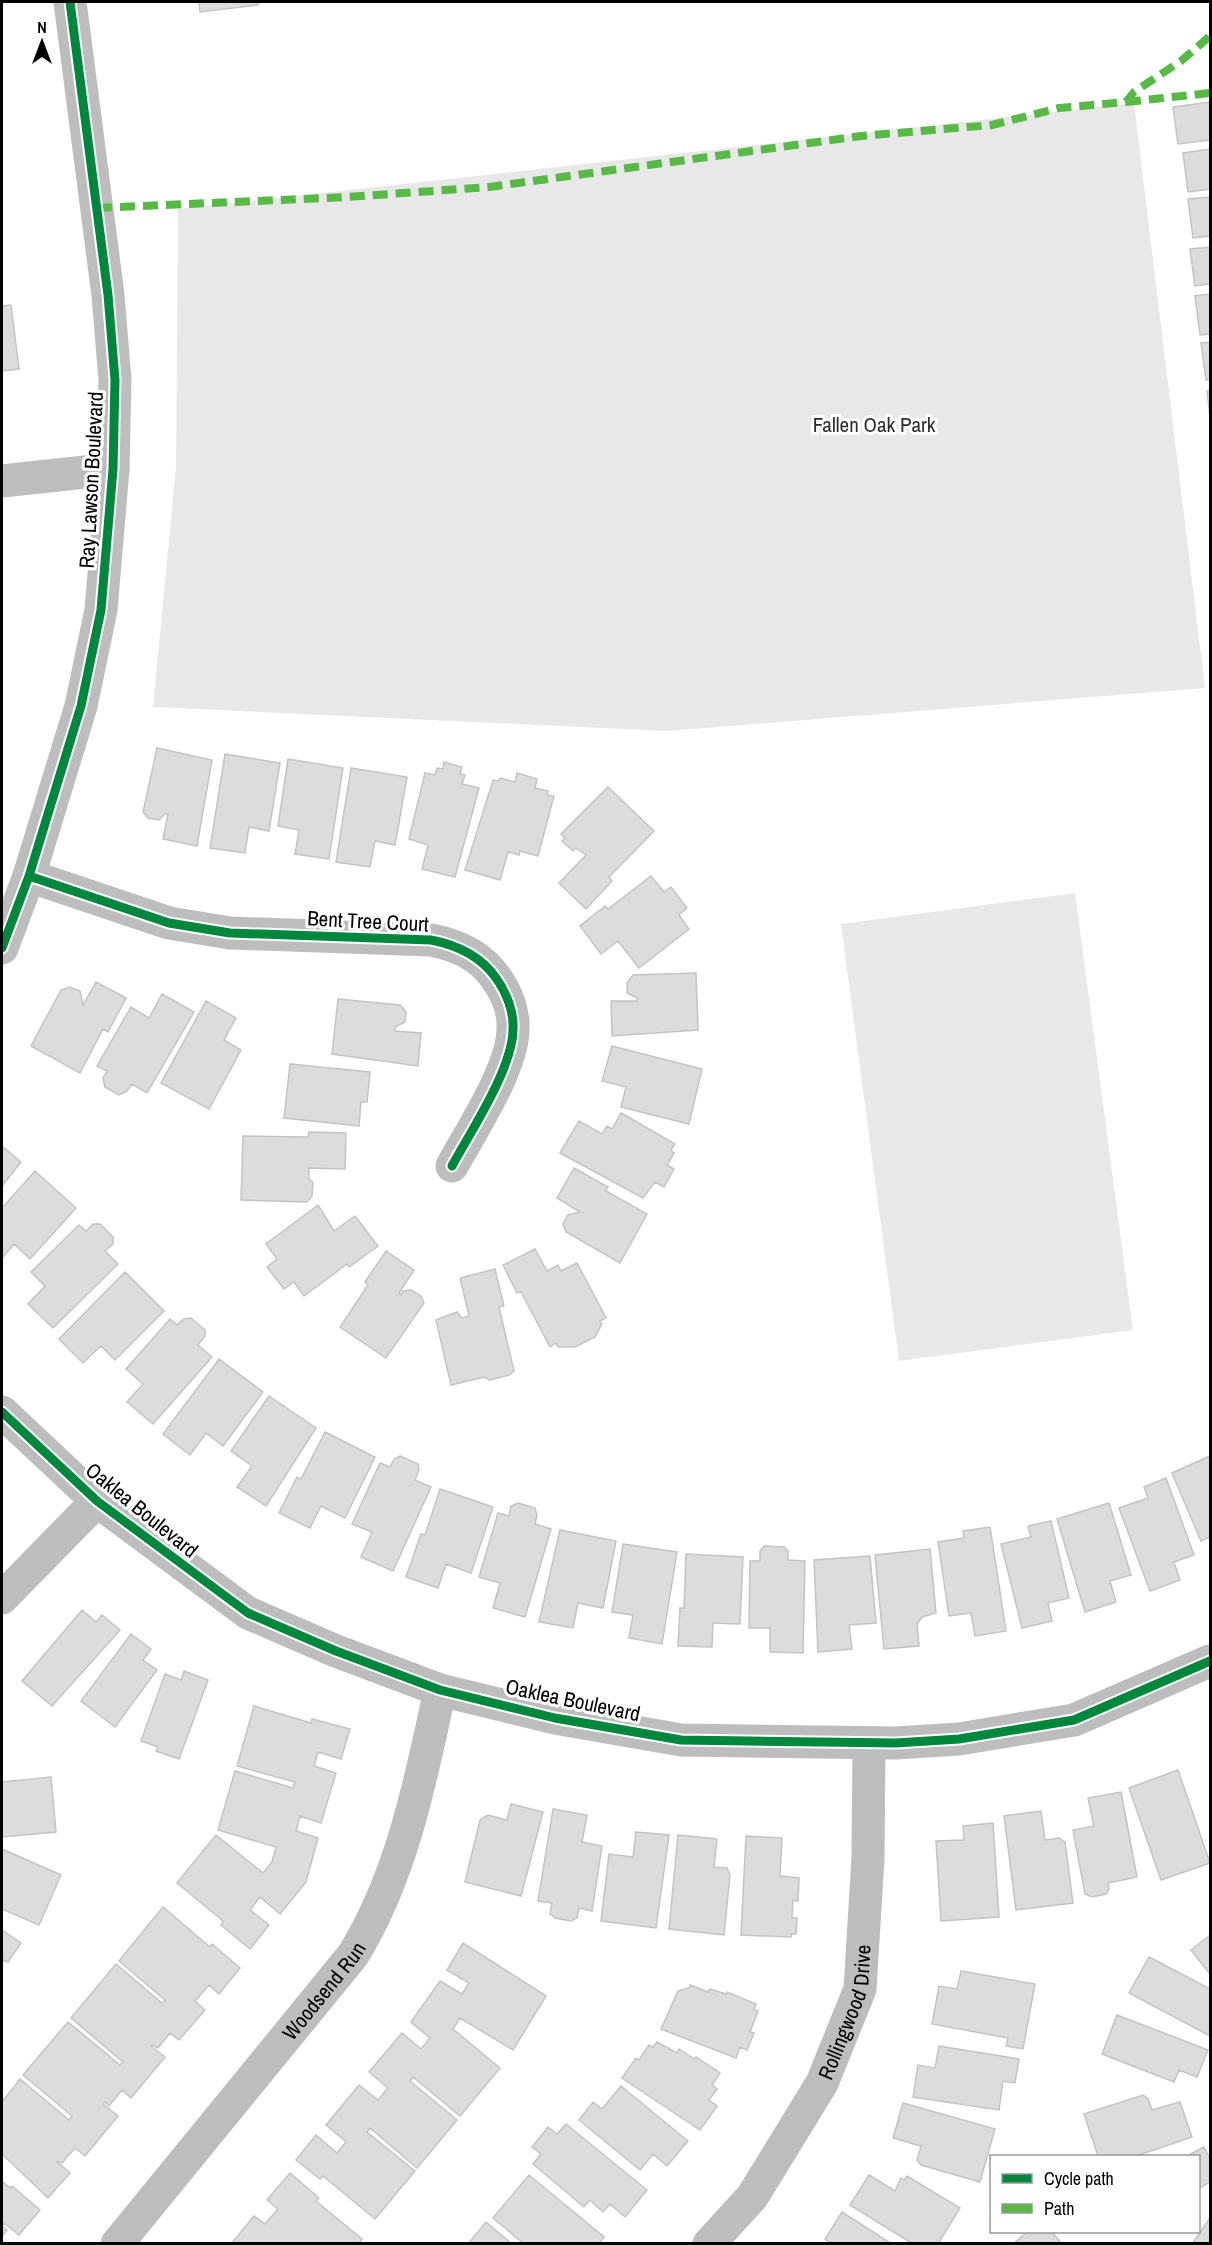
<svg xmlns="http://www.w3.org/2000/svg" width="1212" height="2245" viewBox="0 0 1212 2245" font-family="'Archivo Narrow',sans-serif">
  <rect width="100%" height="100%" fill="#fff"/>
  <path fill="#e8e8e8" d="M1134 103 1205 688 667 731 153 707 176 467 178 209Z
    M1075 893 1133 1330 899 1361 841 924Z"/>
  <path fill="#dcdcdc" stroke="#c4c4c4" stroke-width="1.5" d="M199 2H259L258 5 200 12Z
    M1210 102V140L1178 144 1173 107Z
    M1210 149V189L1188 192 1183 153Z
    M1210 197V236L1193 238 1188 199Z
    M1210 247V284L1195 286 1190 249Z
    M1210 294V334L1200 335 1195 296Z
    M11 305 19 369 2 371V306Z
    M1210 342V380H1206L1201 343Z
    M1210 390V417L1207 391Z
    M157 748 212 760 197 846 163 839 168 814H165L159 820 148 818 143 812Z
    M225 754 280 763 269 831 249 827 245 853 210 848Z
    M288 759 343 768 329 859 295 854 299 830 278 826Z
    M444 762 462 767 460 774 465 775 462 784 479 788 455 877 422 869 428 845 409 839 425 773 435 775 437 768 443 769Z
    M351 768 407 777 395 845 375 841 370 867 336 862Z
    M517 773 537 779 535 788 548 791 547 795 554 796 538 856 520 851 519 855 508 852 500 880 465 870 493 780 499 781 500 778 515 782Z
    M608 787 654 831 609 877 612 881 586 909 559 883 586 855 576 848 573 851 562 841 565 838 561 834Z
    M651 876 664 892 671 887 687 908 679 915 689 929 639 968 618 941 601 954 580 926 605 906 608 909Z
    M696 973 698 1030 612 1036 611 1001H637V998L627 993V983L633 975Z
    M96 982 126 998 108 1032 103 1029 80 1073 31 1046 61 990 70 987 80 991 83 1005Z
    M162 994 194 1012 147 1093 132 1084 127 1091 119 1095 105 1087 103 1078 107 1071 97 1066 131 1007 149 1018Z
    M338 999 400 1005 406 1012 405 1022 395 1027V1031L421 1033 418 1066 332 1054Z
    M206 1001 236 1018 224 1040 241 1050 209 1109 161 1083Z
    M612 1046 702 1069 689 1124 621 1107 626 1087 602 1081Z
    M290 1064 370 1072 367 1102H361L359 1126 284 1118Z
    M621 1113 675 1144 671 1150 674 1153 667 1165 674 1169 664 1187 655 1182 643 1198 560 1153 579 1121 602 1134 607 1126 612 1129Z
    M309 1132 346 1133 345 1169 309 1168V1179L313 1182 312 1196 307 1202 241 1200 243 1136 308 1137Z
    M2 1146 21 1162 2 1186Z
    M574 1168 608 1187 606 1191 647 1214 620 1263 566 1232 563 1224 568 1215 580 1212 557 1198Z
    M35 1171 76 1208 30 1259 14 1244 2 1258V1208Z
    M318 1205 334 1231 355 1216 378 1246 349 1267 347 1264 304 1296 294 1282 284 1289 267 1267 277 1259 266 1244Z
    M93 1224H100L113 1237V1244L105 1251 118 1264 53 1328 28 1304 45 1286 31 1272 79 1225 86 1231Z
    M535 1249 547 1271 558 1265 561 1271 577 1263 606 1318 600 1321 602 1324 595 1337 575 1347H558L556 1343 550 1347 521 1292 517 1293 503 1265Z
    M386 1251 414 1270 399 1293 401 1295 403 1291 411 1290 421 1296 424 1303 386 1358 340 1327 368 1285 365 1282Z
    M495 1269 504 1306 499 1307 514 1371 509 1375 490 1380 484 1377 451 1385 436 1320 457 1312 462 1318 469 1316 460 1278Z
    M125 1272 164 1311 115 1360 101 1346 83 1363 59 1339Z
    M191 1318 205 1330V1336L198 1345 212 1357 153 1424 127 1402 143 1384 126 1369 170 1319 177 1325 184 1319Z
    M219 1359 263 1392 223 1446 206 1433 190 1455 163 1434Z
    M269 1396 316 1428 266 1506 237 1487 252 1466 231 1451Z
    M325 1432 375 1457 345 1518 321 1506 310 1528 279 1513 297 1477 301 1479Z
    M400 1456 418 1464 419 1470 415 1480 431 1487 393 1571 361 1557 372 1532 352 1524 380 1463 390 1467 394 1459Z
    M1210 1456V1537L1201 1541 1172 1473Z
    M1166 1478 1194 1555 1174 1562 1180 1580 1150 1591 1119 1508 1148 1498 1144 1487Z
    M440 1489 493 1507 471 1573 446 1564 438 1588 406 1577 421 1534 425 1535Z
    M518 1503 535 1508 537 1515 535 1524 551 1529 525 1617 493 1608 500 1583 479 1577 498 1513 509 1516 511 1506Z
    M1109 1503 1131 1575 1110 1581 1116 1602 1085 1612 1057 1519Z
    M1051 1521 1069 1598 1048 1603 1052 1621 1022 1628 1001 1544 1031 1537 1028 1526Z
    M990 1527 1006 1631 975 1636 971 1613 949 1616 938 1542 964 1538 963 1531Z
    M560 1530 616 1541 603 1608 578 1603 573 1628 539 1622Z
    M623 1544 677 1552 662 1644 629 1638 633 1615 612 1612Z
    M764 1546 784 1547 788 1551V1560L805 1561 803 1653 770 1652V1628H749L750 1561H760V1551Z
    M930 1549 936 1613 922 1617 917 1624 919 1646 884 1649 875 1555Z
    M686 1554 743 1557 740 1624 713 1623 712 1647 678 1646 680 1608H684Z
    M870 1556 876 1623 849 1625 852 1649 818 1652 814 1560Z
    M82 1610 96 1622 102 1615 120 1630 52 1706 22 1681Z
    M131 1634 151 1649 143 1660 157 1670 115 1727 81 1701Z
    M184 1671 208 1680 179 1759 156 1751 158 1747 141 1741 165 1674 181 1680Z
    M254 1706 311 1723 312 1719 350 1729 341 1759 318 1752 314 1766 336 1773 321 1823 300 1816 296 1831 318 1838 306 1882 280 1914 260 1897 250 1910 269 1925 250 1949 221 1925 223 1921 177 1883 216 1835 263 1873 272 1862 276 1847 218 1830 235 1771 293 1788 295 1782 237 1766Z
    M1178 1770 1210 1863 1161 1880 1129 1788Z
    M51 1777 56 1832 2 1837V1782Z
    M1121 1792 1137 1877 1108 1883 1109 1889 1106 1894 1092 1897 1085 1894 1073 1830 1094 1826 1088 1798Z
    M511 1804 543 1812 521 1896 465 1882 480 1820 488 1815 507 1820Z
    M553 1809 587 1815 582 1842 602 1846 592 1911 579 1908 577 1918 571 1921 555 1918 550 1914 552 1903 538 1901Z
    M1041 1811 1045 1840 1059 1838 1065 1842 1073 1903 1016 1910 1004 1816Z
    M993 1823 999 1917 941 1921 936 1841 964 1840 963 1826Z
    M636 1832 669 1835 656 1928 601 1921 609 1854 633 1857Z
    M678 1835 717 1839 714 1867 727 1868 730 1875 724 1935 669 1929Z
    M746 1836 782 1838 780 1876 799 1878 798 1901 793 1900 792 1918H797L796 1934H791V1937L741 1935Z
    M2 1849 61 1875 39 1925 2 1909Z
    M163 1907 210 1947 212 1944 240 1968 219 1994 209 1985 195 2001 205 2010 179 2040 170 2033 158 2048 153 2045 151 2046 165 2057 131 2098 122 2090 109 2106 105 2102 103 2104 118 2116 85 2156 75 2148 62 2163 56 2161 70 2173 48 2198 2 2154V2102L20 2079 69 2120 72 2116 23 2075 68 2022 120 2065 123 2062 71 2018 116 1964 162 2003 165 2000 119 1961Z
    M2 1930 21 1943 8 1962 4 1960 2 1963Z
    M1210 1935V1974L1191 1950Z
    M463 1943 546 1996 513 2050 460 2018 453 2029 500 2068 460 2116 413 2077 410 2081 457 2120 417 2168 370 2128 367 2132 415 2171 375 2219 323 2176 320 2179 296 2160 316 2135 337 2153 346 2142 326 2125 359 2085 378 2100 388 2088 369 2072 402 2033 421 2049 430 2038 411 2022 440 1981 462 1994 469 1983 447 1970Z
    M1149 1957 1210 1989V2036L1129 1993Z
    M961 1971 1035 1984 1023 2049 1006 2046 1008 2038 932 2024 939 1986 957 1989Z
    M690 1985 708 1992 710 1989 726 1994 727 1992 756 2004 754 2010 758 2011 750 2032 754 2033 747 2050 740 2047 736 2058 661 2029 678 1991 689 1988Z
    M1117 2015 1208 2050 1197 2077 1179 2070 1174 2082 1102 2054Z
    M657 2042 677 2053 679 2049 694 2059 696 2057 720 2073 712 2085 717 2089 709 2100 717 2106 700 2130 622 2078 636 2058 639 2060 649 2045 653 2047Z
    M939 2046 1019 2059 1015 2083 1003 2081 999 2110 913 2097 918 2065 935 2068Z
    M621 2086 688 2141 667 2166 653 2154 640 2170 579 2120 593 2102 602 2109Z
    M1143 2095 1148 2099 1152 2110 1180 2102 1192 2137 1136 2156H1098L1084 2114Z
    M903 2103 995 2129 980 2182 921 2165 917 2160 921 2146 893 2138Z
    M566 2124 647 2190 625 2217 610 2204 603 2212 590 2200 584 2207 533 2164 541 2154 532 2147 548 2127 557 2134Z
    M1204 2147 1210 2159V2182L1198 2189V2156H1187Z
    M290 2173 319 2198 316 2201 362 2239 358 2244H231L254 2216 265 2224 278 2209 267 2200Z
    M529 2175 604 2237 599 2244H524L493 2218Z
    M869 2175 895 2191 901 2178 904 2180 907 2176 960 2208 938 2244H913L850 2205Z
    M2 2181 10 2188 12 2186 40 2210 19 2235 4 2223 2 2226 7 2230 2 2236Z
    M842 2212 892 2244H832L825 2239Z
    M1210 2218V2244H1192Z
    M486 2222 512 2244H468Z
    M1027 2232H1052L1062 2244H1013Z"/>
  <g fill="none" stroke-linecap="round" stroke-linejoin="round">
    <g stroke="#bdbdbd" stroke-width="33">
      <path d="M2 481 113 469"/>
      <path d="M29 876 169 923 230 933 431 940C457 945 480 955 496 978 506 992 514 1011 513 1029 513 1068 471 1131 452 1166"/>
      <path d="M2 1412 97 1501 248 1613 336 1651 440 1690 555 1718 681 1740 896 1743 959 1739 1074 1720 1210 1661"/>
      <path d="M2 1598 97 1501"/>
      <path id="s1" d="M117 2244 353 1955C402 1876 421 1779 440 1690"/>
      <path id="s2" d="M709 2244 752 2197 822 2083 860 1989 868 1858 869 1743"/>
    </g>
    <path stroke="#bdbdbd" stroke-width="33" d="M2 948 29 876 81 706 101 610 113 469 115 380 108 295 70 2"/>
    <path stroke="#58b947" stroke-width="8" stroke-dasharray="15 8" stroke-linecap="butt" d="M1126 102 1210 93
      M97 208 347 197 489 187 861 136 992 125 1059 108 1126 102 1134 92 1181 61 1210 36"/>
    <defs>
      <path id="cycleway" d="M29 876 169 923 230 933 431 940C457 945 480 955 496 978 506 992 514 1011 513 1029 513 1068 471 1131 452 1166
        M2 948 29 876 81 706 101 610 113 469 115 380 108 295 70 2
        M2 1412 97 1501 248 1613 336 1651 440 1690 555 1718 681 1740 896 1743 959 1739 1074 1720 1210 1661"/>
    </defs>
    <use href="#cycleway" stroke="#fff" stroke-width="13"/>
    <use href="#cycleway" stroke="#00873e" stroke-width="9"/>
  </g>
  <g text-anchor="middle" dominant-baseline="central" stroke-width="6" stroke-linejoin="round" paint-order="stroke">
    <g font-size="21" fill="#2d2d2d" stroke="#fff">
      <text x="874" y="424">Fallen Oak Park</text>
    </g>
    <g font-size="21" fill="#000" stroke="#fff">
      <text transform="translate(91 480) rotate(-87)">Ray Lawson Boulevard</text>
      <text transform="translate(368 921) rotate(3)">Bent Tree Court</text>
      <text transform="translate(142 1510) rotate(39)">Oaklea Boulevard</text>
      <text transform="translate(573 1700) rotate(12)">Oaklea Boulevard</text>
      <text stroke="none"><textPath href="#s1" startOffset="327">Woodsend Run</textPath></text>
      <text stroke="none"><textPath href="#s2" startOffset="273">Rollingwood Drive</textPath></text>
    </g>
  </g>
  <rect width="1212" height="2245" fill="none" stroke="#000000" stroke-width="6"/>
  <rect x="990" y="2155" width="210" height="78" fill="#ffffff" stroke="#999999" stroke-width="1.5"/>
  <rect x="1002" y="2174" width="30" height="9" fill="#00873e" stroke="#999999" stroke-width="1.5"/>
  <text x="1044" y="2185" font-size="18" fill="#000000">Cycle path</text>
  <rect x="1002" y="2204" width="30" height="9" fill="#58b947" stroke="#999999" stroke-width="1.5"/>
  <text x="1044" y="2215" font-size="18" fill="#000000">Path</text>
  <g transform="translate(42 42)" stroke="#ffffff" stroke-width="4.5" paint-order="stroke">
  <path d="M0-4.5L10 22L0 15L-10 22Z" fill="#000000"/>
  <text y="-9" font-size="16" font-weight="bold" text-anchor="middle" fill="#000000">N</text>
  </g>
</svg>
